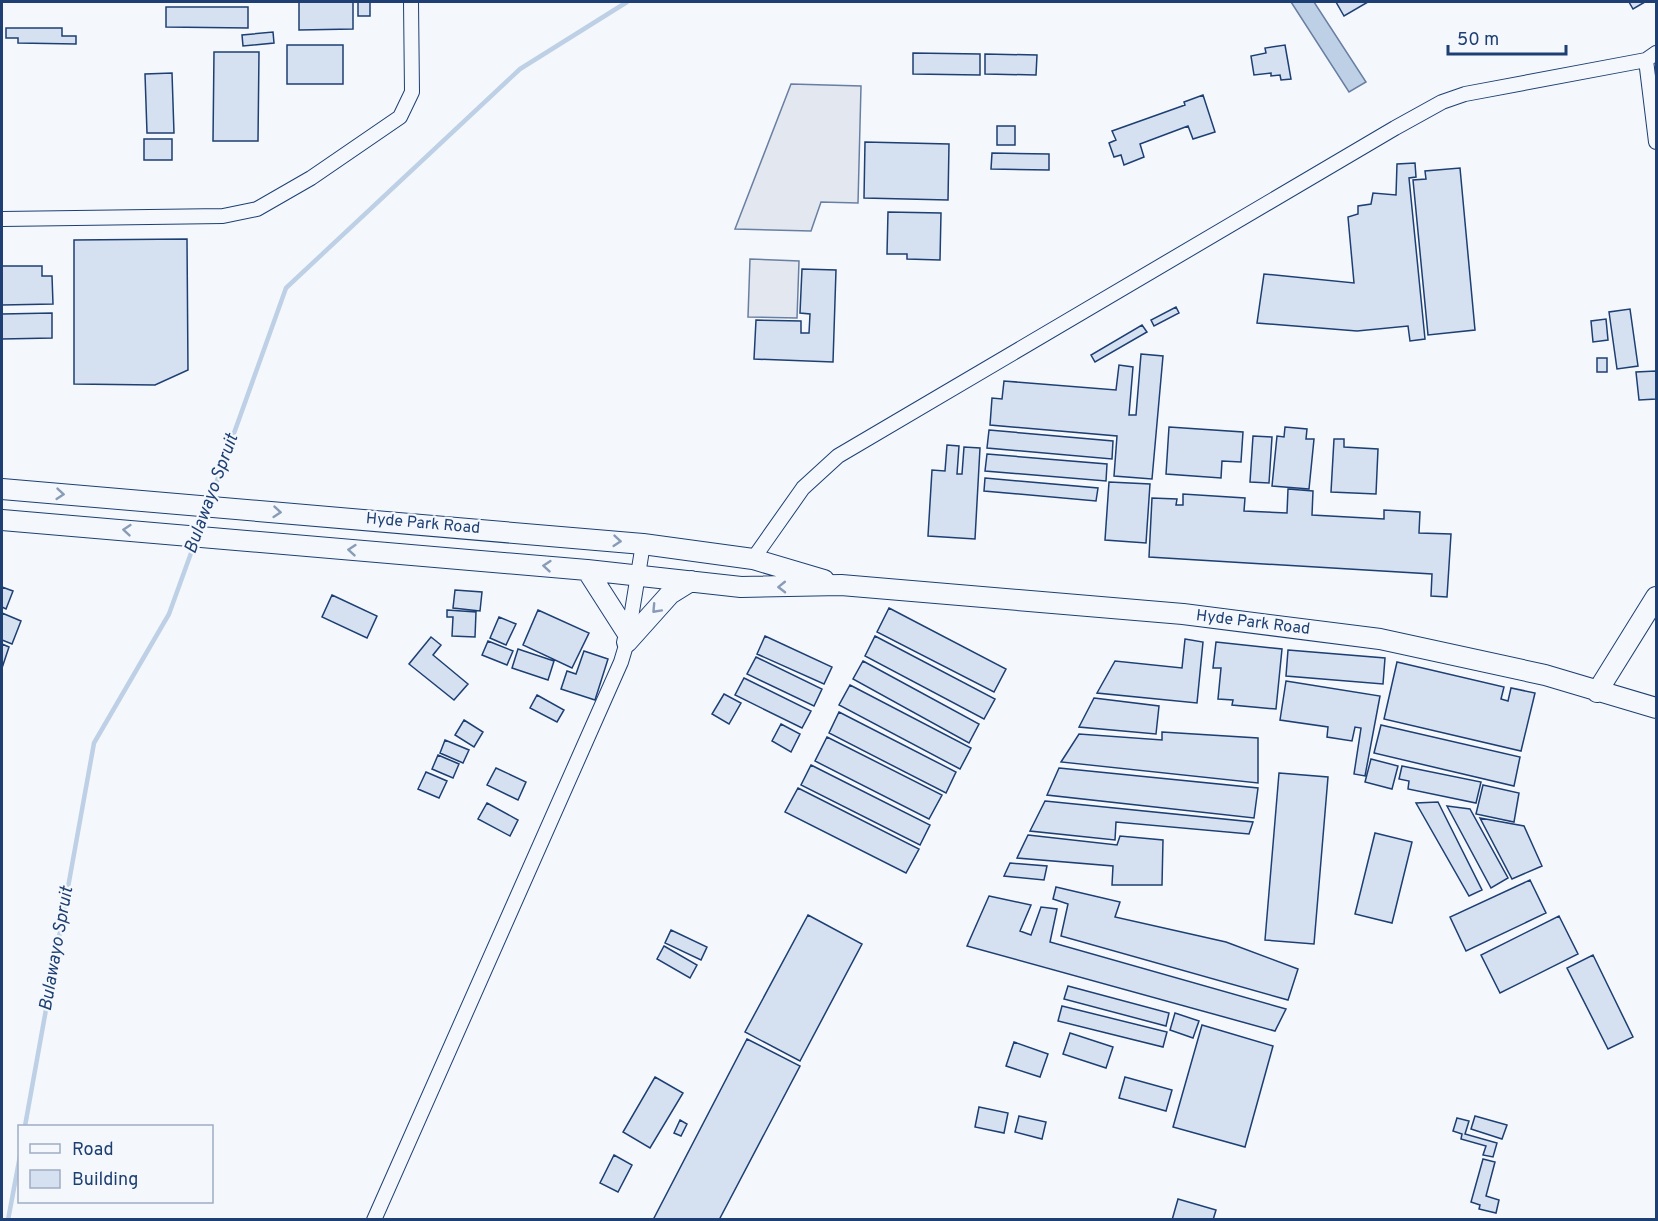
<svg xmlns="http://www.w3.org/2000/svg" width="1658" height="1221" viewBox="0 0 1658 1221" font-family="Overpass,sans-serif">
  <rect width="100%" height="100%" fill="#f4f7fb"/>
  <path fill="#e3e8f0" stroke="#687fa3" stroke-width="1.5" d="M791 84 861 86 858 203 821 202 811 231 735 229Z
    M750 259 799 261 797 318 748 317Z"/>
  <path fill="#bed0e5" stroke="#687fa3" stroke-width="1.5" d="M1291 2H1314L1366 82 1349 92Z"/>
  <g fill="none" stroke-linecap="round" stroke-linejoin="round">
    <path stroke="#bed0e5" stroke-width="4.5" d="M209 503 286 288 520 69 627 2
      M198 531 206 511
      M25 1126 94 743 169 614 195 542
      M8 1220 20 1156"/>
  </g>
  <path fill="#d5e0f0" stroke="#1d3f73" stroke-width="1.5" d="M299 2H353V29L299 30Z
    M358 2H370V16H358Z
    M1336 2H1368L1344 16Z
    M1629 2H1645L1633 9Z
    M166 7H248V28L166 27Z
    M6 28H62V36H76V44L18 43V38H6Z
    M273 32 274 43 243 46 242 35Z
    M287 45H343V84H287Z
    M1285 45 1291 79 1281 80 1280 75 1271 76V73L1254 75 1251 56 1266 53 1265 48Z
    M214 52H259L258 141H213Z
    M913 53 980 54V75L913 74Z
    M985 54 1037 55 1036 75 985 74Z
    M172 73 174 133H147L145 74Z
    M1203 95 1215 132 1193 139 1188 126 1140 144 1144 157 1124 165 1121 155 1114 157 1109 143 1116 140 1112 131 1185 105 1184 102Z
    M997 126H1015V145H997Z
    M144 139H172V160H144Z
    M865 142 949 144 948 200 864 198Z
    M992 153 1049 154V170L991 169Z
    M1415 163 1416 177 1409 178 1425 339 1410 341 1408 326 1357 331 1257 323 1264 274 1354 283 1348 217 1358 214V206L1371 204 1373 193 1396 195 1397 164Z
    M1460 168 1475 330 1428 335 1413 180 1426 179 1425 171Z
    M888 212 941 213 940 260 907 259V254H887Z
    M187 239 188 370 155 385 74 384V240Z
    M2 266H42V276H52L53 304 2 305Z
    M802 269 836 270 833 362 754 359 756 320 801 321V333H809L810 314 800 313Z
    M1176 307 1179 313 1154 326 1151 320Z
    M1630 309 1638 366 1617 369 1609 312Z
    M52 313V338L2 339V314Z
    M1606 319 1608 340 1593 342 1591 321Z
    M1142 325 1147 332 1095 362 1091 355Z
    M1141 354 1163 356 1152 479 1114 476 1117 436 990 425 992 398 1002 399 1004 381 1116 390 1119 365 1133 367 1129 415H1136Z
    M1597 358H1607V372H1597Z
    M1656 371V399L1639 400 1636 372Z
    M1169 427 1243 432 1241 462 1222 461 1221 478 1166 474Z
    M1285 427 1307 429 1306 439H1314L1309 489 1272 486 1277 436 1284 437Z
    M989 430 1113 441 1112 459 987 448Z
    M1253 436 1272 437 1269 483 1250 482Z
    M1334 439H1344V447L1378 449 1376 494 1331 492Z
    M947 445 959 446 957 474H962L964 447 980 448 975 539 928 536 932 470 945 471Z
    M987 454 1107 464 1106 481 985 471Z
    M985 478 1098 488 1096 501 984 491Z
    M1109 482 1150 484 1146 543 1105 540Z
    M1288 489 1313 491 1312 515 1384 519V510L1420 512 1419 533 1451 534 1447 597 1431 596 1432 574 1149 557 1152 498 1177 499 1176 505H1183V494L1245 498 1244 511 1287 513Z
    M2 587 13 591 6 609 2 607Z
    M455 590 482 592 480 611 453 608Z
    M332 595 377 616 367 638 322 617Z
    M889 608 1006 669 994 692 877 632Z
    M447 610 476 612 475 637 452 636 453 617H447Z
    M538 610 589 633 572 668 523 645Z
    M2 613 21 621 12 644 2 640Z
    M499 617 516 624 506 645 490 638Z
    M765 636 832 667 824 684 757 654Z
    M875 636 995 699 984 719 865 656Z
    M431 637 441 645 433 655 468 684 454 700 409 664Z
    M1185 639 1203 642 1197 703 1097 693 1115 661 1182 668Z
    M488 641 513 651 507 665 482 655Z
    M1216 642 1282 649 1276 709 1232 705 1233 700 1218 699 1221 668H1213Z
    M2 644 9 647 2 668Z
    M518 649 554 661 548 680 512 668Z
    M1288 650 1385 658 1383 684 1286 676Z
    M584 651 608 659 595 700 561 689 567 671 576 674Z
    M756 657 822 689 814 706 747 674Z
    M863 661 979 724 969 743 853 679Z
    M1397 662 1504 687 1501 699 1508 701 1511 688 1535 693 1521 751 1384 719Z
    M744 678 811 711 802 728 735 695Z
    M1286 681 1380 696 1365 776 1354 774 1361 728 1355 727 1352 741 1327 737 1328 727 1280 720Z
    M850 685 971 748 960 769 839 705Z
    M724 694 741 703 729 724 712 714Z
    M537 695 564 710 557 722 530 708Z
    M1094 698 1159 706 1156 734 1079 727Z
    M839 712 956 772 946 793 829 733Z
    M464 720 483 732 474 747 455 735Z
    M781 724 800 734 791 752 772 741Z
    M1381 725 1520 757 1514 786 1374 753Z
    M1162 732 1258 738V783L1061 762 1079 734 1162 740Z
    M827 737 942 795 929 819 815 761Z
    M445 740 469 750 463 763 440 753Z
    M438 755 459 764 453 778 432 769Z
    M1371 759 1398 766 1392 789 1365 782Z
    M811 765 930 825 920 845 801 785Z
    M1402 766 1481 782 1476 803 1408 789 1409 781 1399 779Z
    M496 768 526 782 518 800 487 785Z
    M1059 768 1258 788 1254 818 1047 795Z
    M426 772 447 781 439 798 418 789Z
    M1279 773 1328 777 1314 944 1265 940Z
    M1483 785 1519 793 1514 822 1476 814Z
    M798 788 919 849 906 873 785 812Z
    M1045 801 1253 822 1249 834 1116 822 1115 840 1030 831Z
    M1438 802 1482 890 1469 896 1416 803Z
    M487 803 518 820 510 836 478 819Z
    M1447 806 1470 809 1508 878 1491 888Z
    M1480 818 1524 826 1542 866 1512 879Z
    M1375 833 1412 842 1392 923 1355 914Z
    M1028 835 1117 845 1120 836 1163 840 1162 885H1112L1113 866 1017 858Z
    M1010 863 1047 866 1044 880 1004 876Z
    M1530 880 1546 913 1466 951 1450 917Z
    M1056 887 1120 902 1115 917 1226 942 1298 969 1288 1000 1061 936 1068 904 1053 899Z
    M989 896 1031 905 1020 931 1031 935 1041 907 1057 909 1050 942 1286 1009 1275 1031 967 946Z
    M808 915 862 944 800 1061 745 1032Z
    M1559 916 1578 954 1500 993 1481 955Z
    M671 930 707 947 701 960 665 943Z
    M664 946 697 965 690 978 657 959Z
    M1593 955 1633 1037 1608 1049 1567 968Z
    M1068 986 1169 1013 1166 1026 1064 999Z
    M1062 1006 1167 1032 1163 1047 1058 1021Z
    M1175 1013 1199 1021 1193 1038 1170 1030Z
    M1202 1025 1273 1046 1245 1147 1173 1127Z
    M1070 1033 1113 1047 1106 1068 1063 1054Z
    M747 1039 800 1066 719 1220H653Z
    M1014 1042 1048 1054 1040 1077 1006 1066Z
    M655 1077 683 1093 650 1148 623 1132Z
    M1125 1077 1172 1090 1166 1111 1119 1098Z
    M979 1107 1008 1113 1004 1133 975 1127Z
    M1019 1116 1046 1122 1042 1139 1015 1132Z
    M1475 1116 1507 1125 1502 1139 1471 1129Z
    M1457 1118 1469 1121 1465 1134 1497 1143 1493 1157 1483 1155 1486 1146 1461 1139 1462 1134 1453 1131Z
    M680 1120 687 1124 681 1136 674 1133Z
    M614 1155 632 1165 618 1192 600 1183Z
    M1483 1159 1495 1162 1486 1196 1499 1200 1496 1213 1479 1209 1480 1205 1471 1202Z
    M1178 1199 1216 1210 1213 1220H1172Z"/>
  <g fill="none" stroke-linecap="round" stroke-linejoin="round">
    <defs>
      <path id="street" d="M1646 60 1656 142
        M2 219 223 216 257 209 311 178 400 117 412 92 411 2
        M753 559 803 488 838 456 1395 128 1442 102 1465 94 1646 60 1656 53
        M374 1220 621 662 627 642 643 544"/>
      <path id="secondary" d="M2 489 643 544 753 559 824 580
        M2 520 587 570 741 587 841 585 1183 614 1380 639 1545 675 1656 708
        M587 570 628 634
        M627 642 670 594 691 581
        M1597 692 1656 597"/>
    </defs>
    <use href="#street" stroke="#1d3f73" stroke-width="16"/>
    <use href="#secondary" stroke="#1d3f73" stroke-width="22"/>
    <use href="#street" stroke="#f4f7fb" stroke-width="14"/>
    <use href="#secondary" stroke="#f4f7fb" stroke-width="20"/>
  </g>
  <defs><path id="oneway-chevron" d="M-2-3.5L2.5 0L-2 3.5" fill="none" stroke-width="1.6" stroke-linecap="round" stroke-linejoin="round" transform="scale(1.5)"/></defs>
  <g stroke="#889bb7">
    <use href="#oneway-chevron" transform="translate(60 494) rotate(5)"/>
    <use href="#oneway-chevron" transform="translate(277 512) rotate(5)"/>
    <use href="#oneway-chevron" transform="translate(127 530) rotate(-175)"/>
    <use href="#oneway-chevron" transform="translate(617 541) rotate(5)"/>
    <use href="#oneway-chevron" transform="translate(352 550) rotate(-175)"/>
    <use href="#oneway-chevron" transform="translate(547 566) rotate(-175)"/>
    <use href="#oneway-chevron" transform="translate(782 587) rotate(179)"/>
    <use href="#oneway-chevron" transform="translate(656 609) rotate(133)"/>
  </g>
  <g text-anchor="middle" dominant-baseline="central" stroke-width="4.5" stroke-linejoin="round" paint-order="stroke">
    <g font-size="16" fill="#1d3f73" stroke="#f4f7fb">
      <text transform="translate(423 524) rotate(5)">Hyde Park Road</text>
      <text transform="translate(1253 623) rotate(7)">Hyde Park Road</text>
    </g>
    <g font-size="18" font-style="italic" fill="#1d3f73" stroke="#f4f7fb">
      <text transform="translate(212 494) rotate(-70)">Bulawayo Spruit</text>
      <text transform="translate(57 949) rotate(-80)">Bulawayo Spruit</text>
    </g>
  </g>
  <rect width="1658" height="1221" fill="none" stroke="#1d3f73" stroke-width="6"/>
  <rect x="18" y="1125" width="195" height="78" fill="#f4f7fb" stroke="#9eadc5" stroke-width="1.5"/>
  <rect x="30" y="1144" width="30" height="9" fill="#f4f7fb" stroke="#9eadc5" stroke-width="1.5"/>
  <text x="72" y="1155" font-size="18" fill="#1d3f73">Road</text>
  <rect x="30" y="1170" width="30" height="18" fill="#d5e0f0" stroke="#9eadc5" stroke-width="1.5"/>
  <text x="72" y="1185" font-size="18" fill="#1d3f73">Building</text>
  <path d="M1448 45v9h118v-9" fill="none" stroke="#1d3f73" stroke-width="3"/>
  <text x="1457" y="45" font-size="18" fill="#1d3f73" stroke="#f4f7fb" stroke-width="4.5" paint-order="stroke">50 m</text>
</svg>
